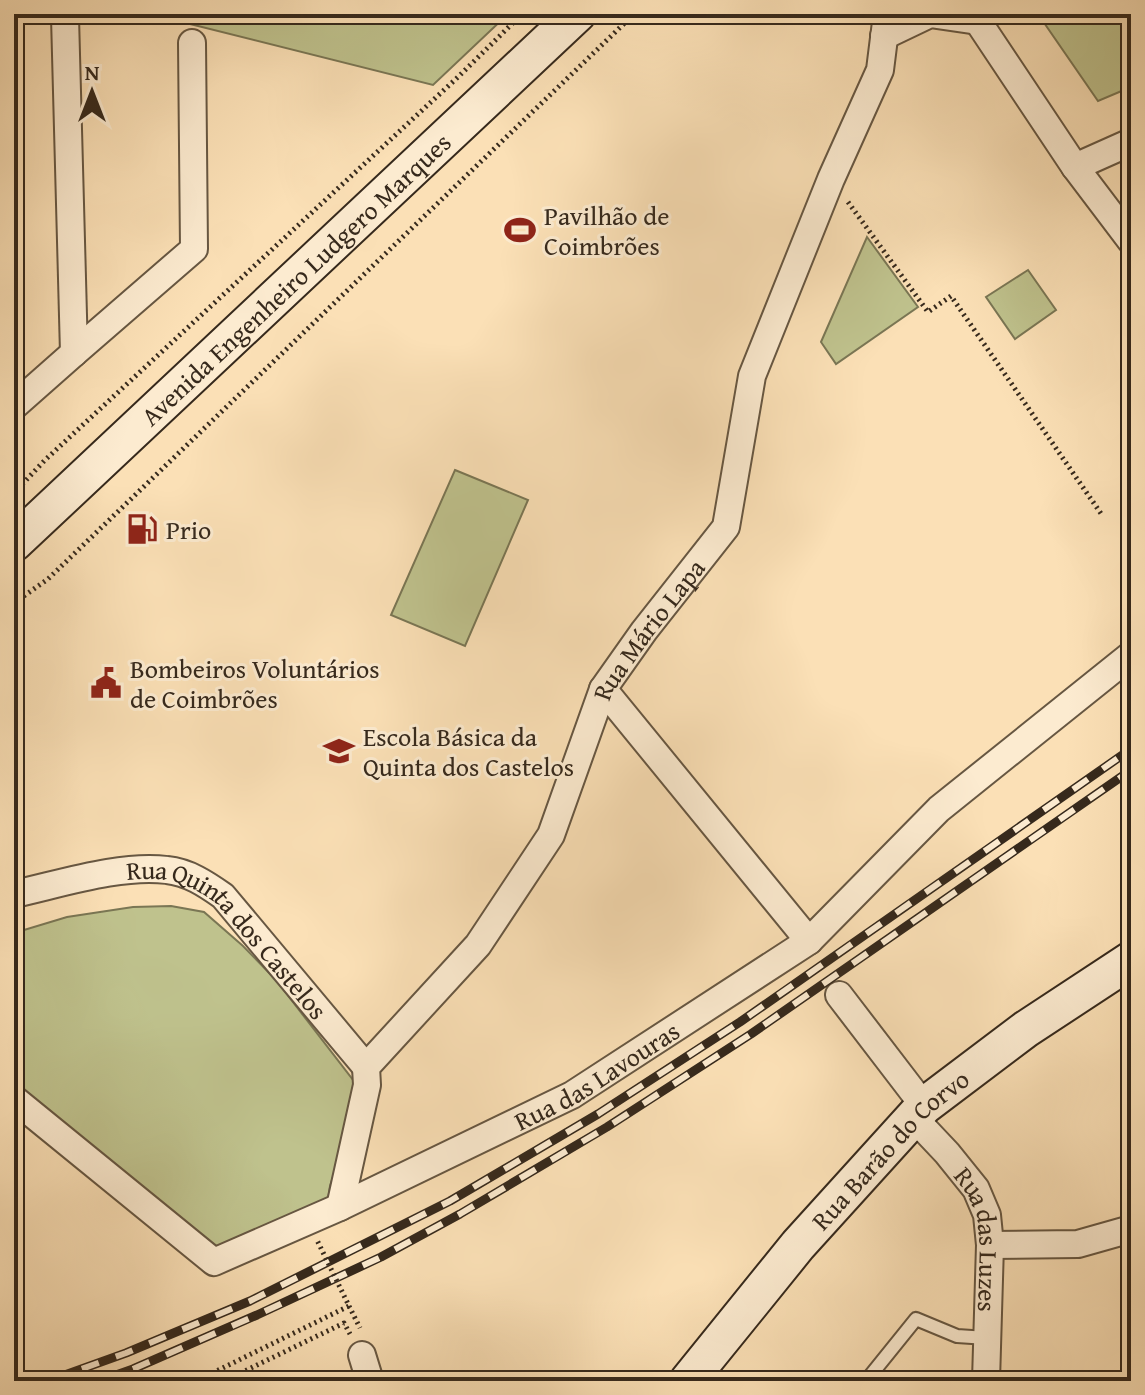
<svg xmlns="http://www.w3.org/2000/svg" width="1145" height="1395" viewBox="0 0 1145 1395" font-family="'Gentium Book Plus',serif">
  <rect width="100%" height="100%" fill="#fbe0b6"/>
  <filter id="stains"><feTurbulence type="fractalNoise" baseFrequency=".0025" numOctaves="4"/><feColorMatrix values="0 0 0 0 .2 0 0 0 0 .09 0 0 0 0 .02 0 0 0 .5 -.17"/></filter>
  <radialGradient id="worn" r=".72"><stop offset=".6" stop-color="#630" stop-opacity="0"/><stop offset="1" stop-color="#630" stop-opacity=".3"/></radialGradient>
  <path fill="#bfc28d" stroke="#7a7654" stroke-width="2" d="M150 14H508L433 85Z
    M1038 14H1131V87L1098 101Z
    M867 237 918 307 836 364 821 342Z
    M1028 270 1056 310 1015 339 986 297Z
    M455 470 528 500 465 646 391 615Z
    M171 906 204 912 243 946 276 980 353 1080 357 1105 330 1186 328 1200 216 1247 14 1082V933L67 917 133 907Z"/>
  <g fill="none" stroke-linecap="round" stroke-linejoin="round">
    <defs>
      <path id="service" d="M866 1381 916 1319 957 1336 987 1338"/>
      <g id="minor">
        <path d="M973 14 1075 167 1131 241"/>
        <path d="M65 17 74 353"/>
        <path d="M884 36 930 14 978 21"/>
        <path d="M1075 167 1131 142"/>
        <path d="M14 406 74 353 194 249 192 43"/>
        <path d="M603 689 809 941"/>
        <path id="s1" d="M14 894C60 884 121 864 167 870 188 872 206 884 223 896L366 1067"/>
        <path d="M839 995 924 1106"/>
        <path id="s2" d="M14 1099 214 1262 340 1207 572 1095 809 941 939 809 1131 655"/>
        <path id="s3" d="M913 1117 947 1153 976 1189 987 1215 990 1245 986 1381"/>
        <path id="s4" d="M340 1207 367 1085 366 1067 478 945 551 835 603 689 644 631 726 527 752 376 831 179 880 70 887 14"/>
        <path d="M990 1245 1078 1244 1131 1229"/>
        <path d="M362 1355 370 1381"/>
      </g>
      <g id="secondary">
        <path id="s5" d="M14 543 577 14"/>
        <path id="s6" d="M688 1381 798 1245 924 1106 1026 1029 1131 960"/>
      </g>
    </defs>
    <use href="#service" stroke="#675742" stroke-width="16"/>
    <use href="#minor" stroke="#675742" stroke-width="30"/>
    <use href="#secondary" stroke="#36291c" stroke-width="40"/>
    <path stroke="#36291c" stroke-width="5" stroke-dasharray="2 4" stroke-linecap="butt" d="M848 202 928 312 951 296 1102 515
      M14 493 45 460 458 77 522 14
      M14 603 48 579 634 14
      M349 1306 360 1328
      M224 1381 344 1323 350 1334"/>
    <use href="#service" stroke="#fcebd0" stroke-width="12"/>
    <use href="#minor" stroke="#fcebd0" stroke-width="26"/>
    <use href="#secondary" stroke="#fcebd0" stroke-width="36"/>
    <defs>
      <path id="rail" d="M48 1381 126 1353 250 1301 450 1201 598 1114 740 1022 1131 749
        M99 1381 133 1369 257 1315 381 1257 460 1214 607 1127 751 1034 1131 770"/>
    </defs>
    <use href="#rail" stroke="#36291c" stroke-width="9"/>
    <use href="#rail" stroke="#fcebd0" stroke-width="6" stroke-dasharray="18" stroke-linecap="butt"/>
    <path stroke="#36291c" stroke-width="5" stroke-dasharray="2 4" stroke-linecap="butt" d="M196 1381 349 1306 316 1238"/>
  </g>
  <defs>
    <symbol id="stadium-bare" viewBox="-9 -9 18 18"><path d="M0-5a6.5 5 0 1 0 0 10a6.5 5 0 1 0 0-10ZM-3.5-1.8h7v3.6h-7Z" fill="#8f2418" stroke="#fcebd0" stroke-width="2.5" paint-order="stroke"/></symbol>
    <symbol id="fuel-bare" viewBox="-9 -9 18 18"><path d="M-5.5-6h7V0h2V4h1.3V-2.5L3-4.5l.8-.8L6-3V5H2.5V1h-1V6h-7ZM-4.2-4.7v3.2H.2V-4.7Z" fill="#8f2418" stroke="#fcebd0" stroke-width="2.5" paint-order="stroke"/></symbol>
    <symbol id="civic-bare" viewBox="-9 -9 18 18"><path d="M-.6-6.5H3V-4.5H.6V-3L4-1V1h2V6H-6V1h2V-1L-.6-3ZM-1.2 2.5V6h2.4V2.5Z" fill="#8f2418" stroke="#fcebd0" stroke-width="2.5" paint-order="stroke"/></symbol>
    <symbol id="school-bare" viewBox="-9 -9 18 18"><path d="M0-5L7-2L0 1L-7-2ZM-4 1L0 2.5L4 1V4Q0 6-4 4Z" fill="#8f2418" stroke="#fcebd0" stroke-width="2.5" paint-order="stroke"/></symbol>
  </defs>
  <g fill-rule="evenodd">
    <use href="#stadium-bare" x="498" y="208" width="44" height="44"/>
    <use href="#fuel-bare" x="120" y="507" width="44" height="44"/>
    <use href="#civic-bare" x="84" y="661" width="44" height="44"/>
    <use href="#school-bare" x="317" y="729" width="44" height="44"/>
  </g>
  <g text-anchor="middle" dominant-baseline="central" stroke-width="6" stroke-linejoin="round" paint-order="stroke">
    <g font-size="26" fill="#36291c" stroke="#fcebd0" text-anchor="start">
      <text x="544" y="215">Pavilhão de<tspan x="544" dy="30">Coimbrões</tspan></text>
      <text x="166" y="529">Prio</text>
      <text x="130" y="668">Bombeiros Voluntários<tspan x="130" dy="30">de Coimbrões</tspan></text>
      <text x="363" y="736">Escola Básica da<tspan x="363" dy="30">Quinta dos Castelos</tspan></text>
    </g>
    <g font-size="26" fill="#36291c" stroke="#fcebd0">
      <text stroke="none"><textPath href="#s5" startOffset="386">Avenida Engenheiro Ludgero Marques</textPath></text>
      <text stroke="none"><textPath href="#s4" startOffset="670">Rua Mário Lapa</textPath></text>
      <text stroke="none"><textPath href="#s1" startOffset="244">Rua Quinta dos Castelos</textPath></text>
      <text stroke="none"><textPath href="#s2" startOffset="684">Rua das Lavouras</textPath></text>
      <text stroke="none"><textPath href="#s6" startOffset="308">Rua Barão do Corvo</textPath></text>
      <text stroke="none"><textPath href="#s3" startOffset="146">Rua das Luzes</textPath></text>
    </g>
  </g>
  <rect width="1145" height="1395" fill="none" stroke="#fbe0b6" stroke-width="48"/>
  <rect x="16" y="16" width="1113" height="1363" fill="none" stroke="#36291c" stroke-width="4"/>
  <rect x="24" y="24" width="1097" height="1347" fill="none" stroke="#36291c" stroke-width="2"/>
  <g transform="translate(92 92)" stroke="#fcebd0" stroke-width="6" paint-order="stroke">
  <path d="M0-6L14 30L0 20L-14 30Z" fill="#36291c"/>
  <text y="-12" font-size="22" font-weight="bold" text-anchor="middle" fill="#36291c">N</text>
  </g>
  <rect width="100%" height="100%" filter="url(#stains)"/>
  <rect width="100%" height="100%" fill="url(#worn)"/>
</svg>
